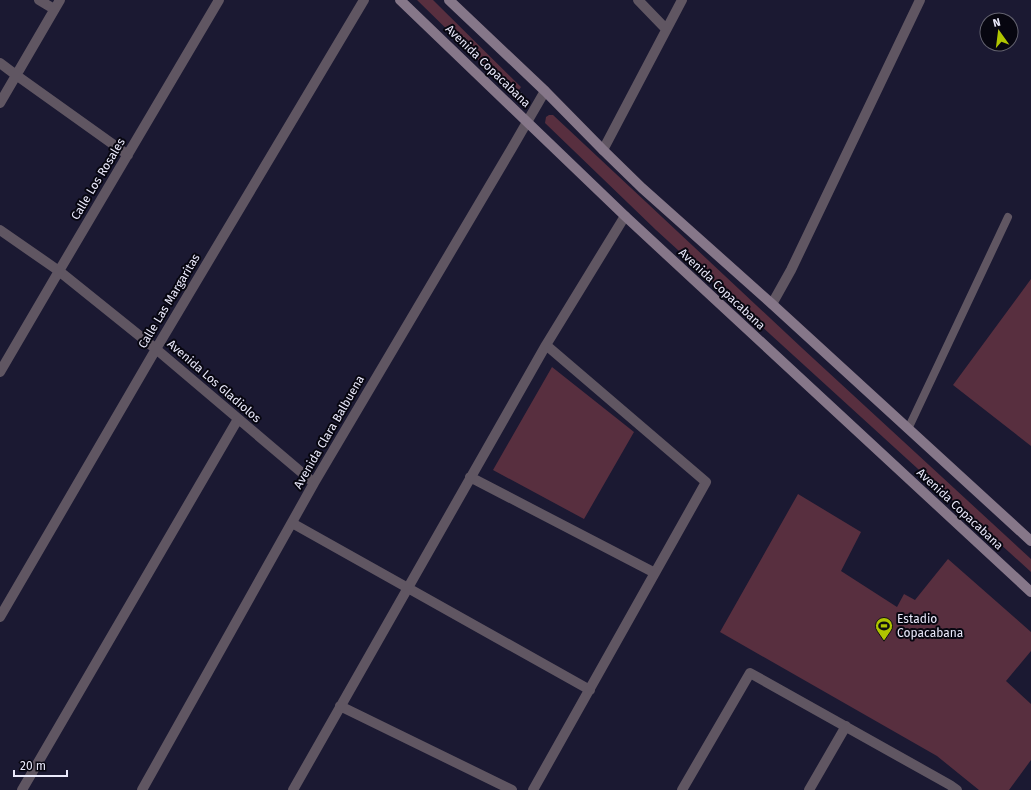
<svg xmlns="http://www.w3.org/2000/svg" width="1031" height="790" viewBox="0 0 1031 790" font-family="'Fira Sans',sans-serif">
  <rect width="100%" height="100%" fill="#1b1932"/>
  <path fill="#582f3f" d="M417 0H433L521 87 517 93H512Z
    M549 115H553L802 348 1031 559V572L656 230 545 123 546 117Z
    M1031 279V446L953 385Z
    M552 367 634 432 584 519 493 470Z
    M798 494 861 532 841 571 897 607 904 594 915 600 948 559 1031 632V651L1006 681 1031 704V760L1009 790H979L937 756 720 632Z"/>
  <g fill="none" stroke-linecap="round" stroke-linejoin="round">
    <path stroke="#656379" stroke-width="2.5" stroke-dasharray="1 3" stroke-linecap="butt" d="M520 93 525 98"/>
    <path stroke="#605662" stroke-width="8" d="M908 429 1008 217"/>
    <path stroke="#605662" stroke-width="10" d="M39 0 54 9
      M638 0 666 29
      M0 63 16 75 128 155
      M0 103 60 0
      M603 150 682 0
      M0 230 59 271 156 349 314 483
      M772 304 791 270 920 0
      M0 372 59 271 219 0
      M470 477 655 573
      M292 523 590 690
      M0 617 156 349 364 0
      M340 706 512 790
      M22 790 238 419
      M142 790 314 483 512 148 545 91
      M293 790 546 345 625 216
      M533 790 706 482 546 345
      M682 790 750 673 950 785 957 790
      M809 790 846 726"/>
    <path stroke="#867789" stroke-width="10" d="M400 0 625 216 1031 592
      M449 0 545 91 603 150 642 188 772 304 1031 541"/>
  </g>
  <defs>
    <symbol id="stadium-pin" viewBox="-11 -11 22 30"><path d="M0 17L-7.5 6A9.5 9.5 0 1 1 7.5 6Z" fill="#b0c500" stroke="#070610"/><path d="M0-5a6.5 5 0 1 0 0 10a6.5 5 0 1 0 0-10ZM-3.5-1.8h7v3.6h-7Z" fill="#111"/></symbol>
  </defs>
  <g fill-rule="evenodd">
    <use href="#stadium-pin" x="874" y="616" width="20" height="27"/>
  </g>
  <g text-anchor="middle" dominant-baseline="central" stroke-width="4" stroke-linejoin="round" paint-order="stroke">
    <g font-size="12" fill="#eae9fb" stroke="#070610">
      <text transform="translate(488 66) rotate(44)">Avenida Copacabana</text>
      <text transform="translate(98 179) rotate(-59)">Calle Los Rosales</text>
      <text transform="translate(722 289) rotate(43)">Avenida Copacabana</text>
      <text transform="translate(169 301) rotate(-59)">Calle Las Margaritas</text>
      <text transform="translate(214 381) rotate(41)">Avenida Los Gladiolos</text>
      <text transform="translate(329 432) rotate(-60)">Avenida Clara Balbuena</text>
      <text transform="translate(960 509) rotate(43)">Avenida Copacabana</text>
    </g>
    <g font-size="12" fill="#eae9fb" stroke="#070610" text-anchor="start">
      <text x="897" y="619">Estadio<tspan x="897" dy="14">Copacabana</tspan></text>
    </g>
  </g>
  <g transform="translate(999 32) rotate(346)"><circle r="19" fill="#070610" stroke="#62616e"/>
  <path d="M0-3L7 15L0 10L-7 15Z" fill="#b0c500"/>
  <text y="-6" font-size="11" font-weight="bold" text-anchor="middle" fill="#eae9fb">N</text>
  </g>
  <path d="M14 770v6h53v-6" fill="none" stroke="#eae9fb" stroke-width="2"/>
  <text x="20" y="770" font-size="12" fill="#eae9fb" stroke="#070610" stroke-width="3" paint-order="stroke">20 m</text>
</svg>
